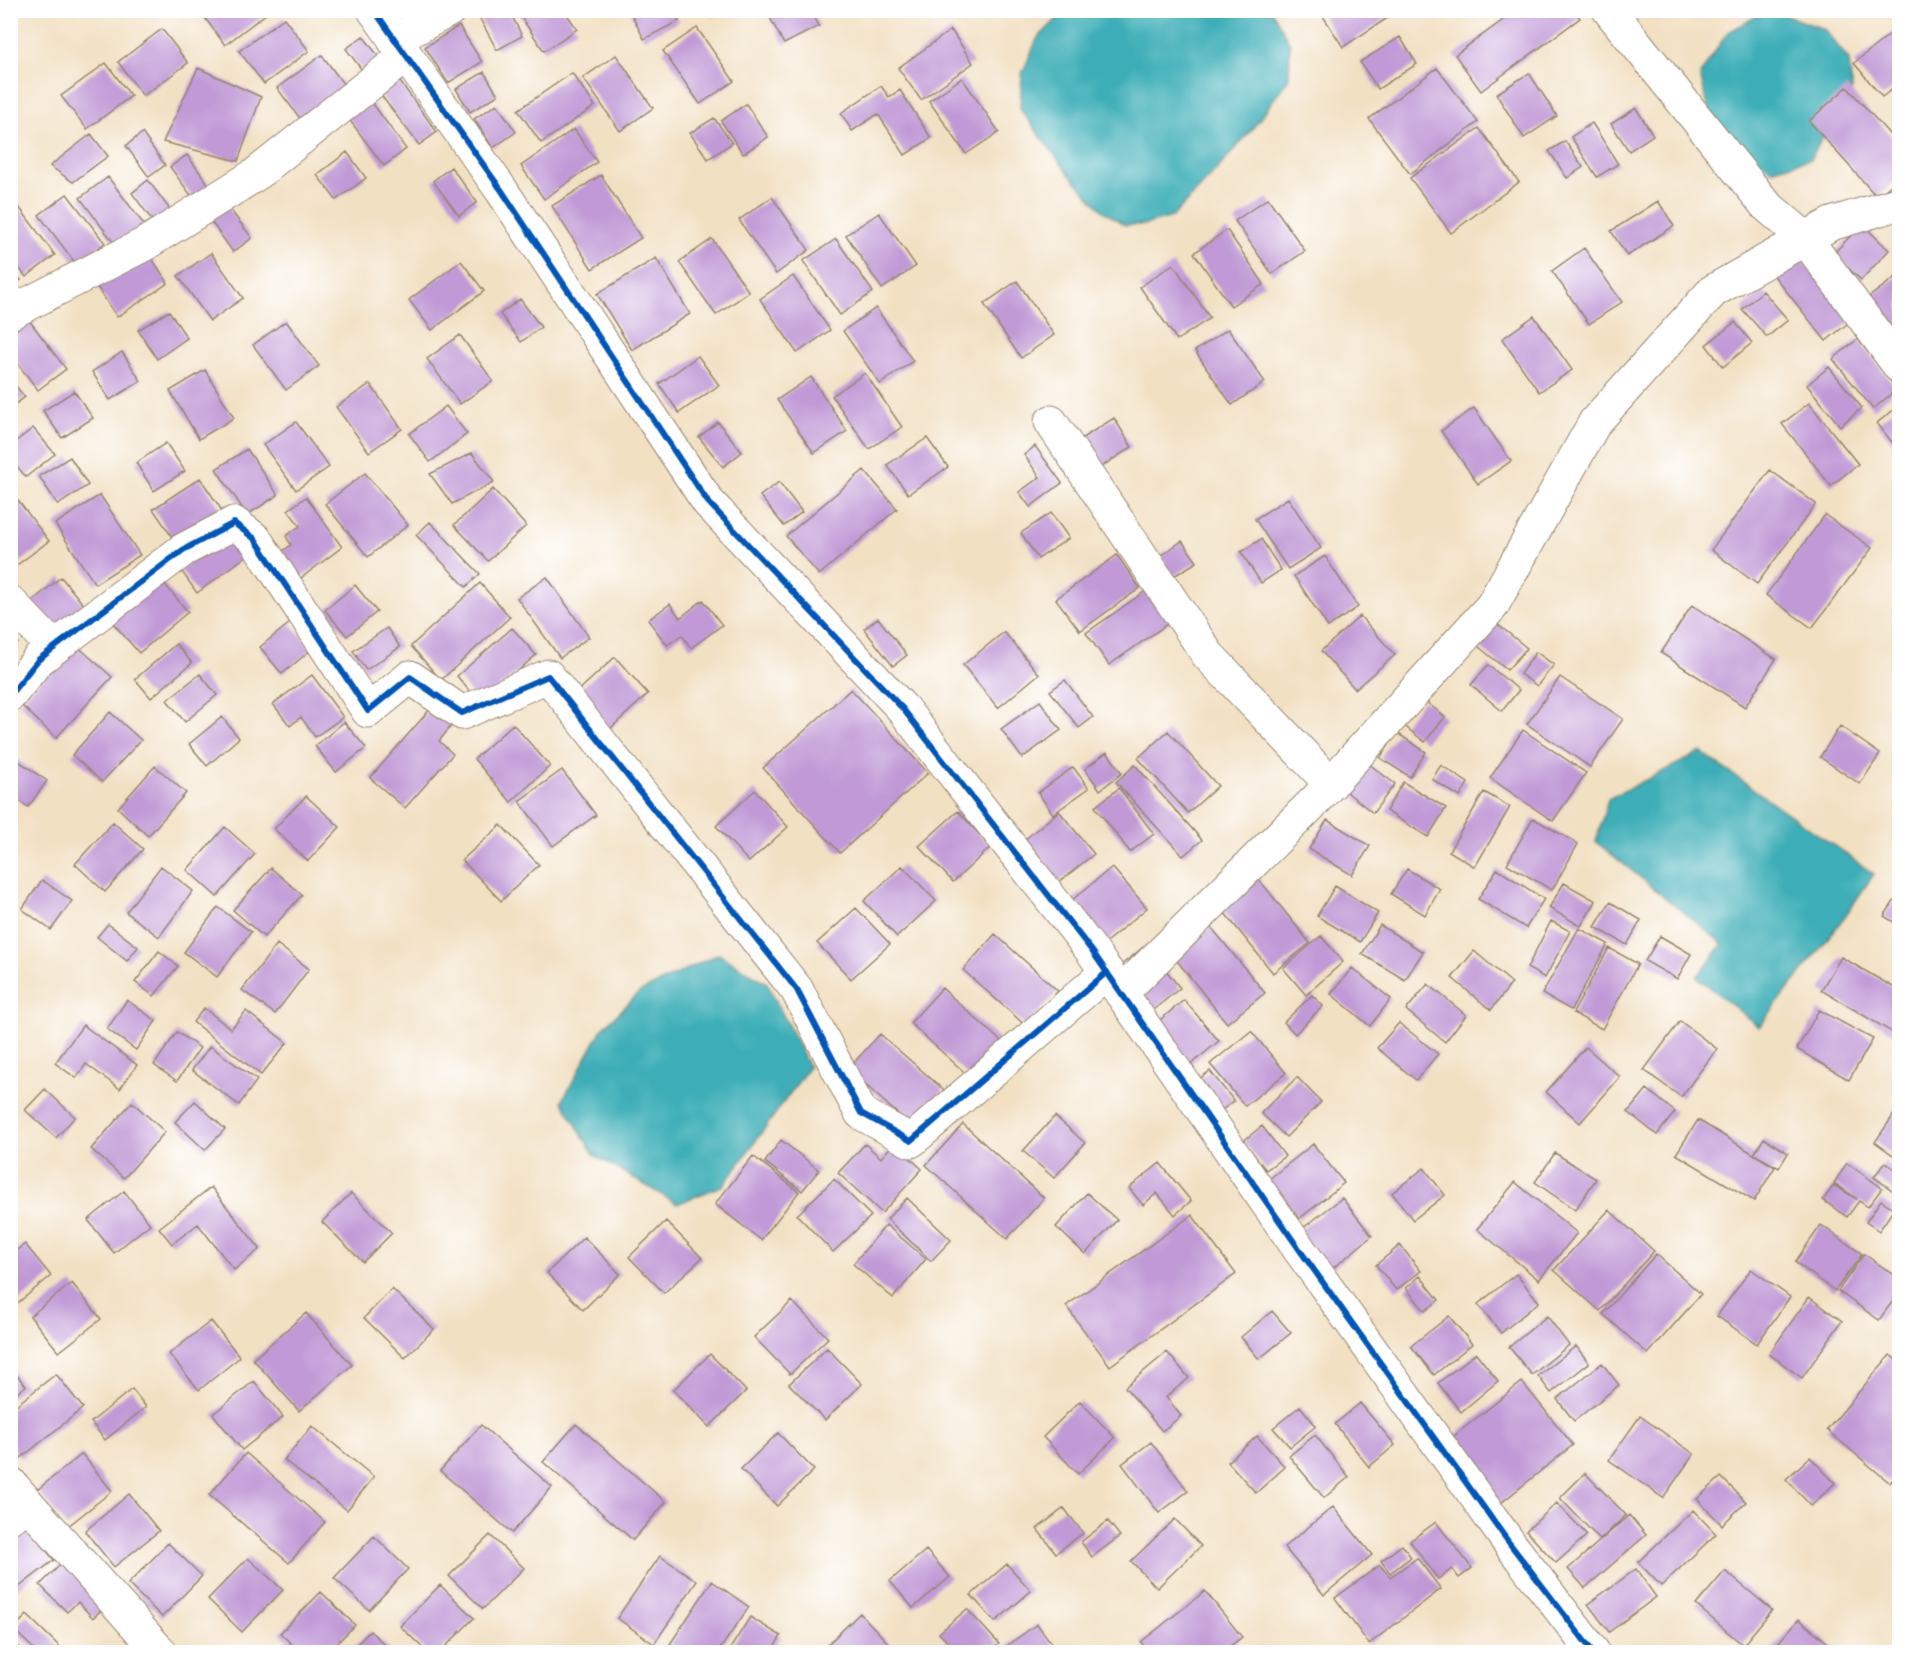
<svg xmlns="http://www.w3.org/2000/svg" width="1910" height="1663" viewBox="0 0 1910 1663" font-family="Mynerve,sans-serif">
  <rect width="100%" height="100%" fill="#fff"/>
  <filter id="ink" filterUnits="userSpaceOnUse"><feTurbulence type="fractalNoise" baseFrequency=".0167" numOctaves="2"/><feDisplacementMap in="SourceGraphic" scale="12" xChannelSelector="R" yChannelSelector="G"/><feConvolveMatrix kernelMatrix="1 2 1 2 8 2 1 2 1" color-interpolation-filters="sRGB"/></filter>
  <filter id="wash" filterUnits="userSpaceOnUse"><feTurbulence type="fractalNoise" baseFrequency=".008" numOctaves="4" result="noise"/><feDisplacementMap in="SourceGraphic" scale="24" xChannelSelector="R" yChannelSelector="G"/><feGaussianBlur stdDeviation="1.35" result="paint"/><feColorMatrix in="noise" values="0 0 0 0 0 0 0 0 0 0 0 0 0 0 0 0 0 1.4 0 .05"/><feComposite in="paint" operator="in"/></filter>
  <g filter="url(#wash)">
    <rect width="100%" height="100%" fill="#f2e0c3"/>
    <path fill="#3daeb7" stroke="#3c6c6a" stroke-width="1.5" d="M1065 11H1272L1290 44 1289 78 1253 128 1213 174 1172 217 1144 225H1125L1103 211 1069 174 1020 109 1022 74 1037 39Z
      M1765 11H1773L1824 29 1849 60 1852 89 1810 159 1771 170 1711 119 1700 75 1727 33Z
      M1701 752 1874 874 1843 919 1759 1027 1697 977 1723 944 1596 842 1608 799Z
      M718 954 767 983 809 1067 724 1185 677 1204 594 1155 562 1101 602 1029 640 992Z"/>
    <g id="blocks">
      <path fill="#c099d6" d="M199 10H271L225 45Z
        M491 10H509L522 36 497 50 479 17Z
        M516 10H564L577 29 544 51Z
        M629 10H673L679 21 644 39Z
        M708 10H724L712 17Z
        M775 10H811L819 26 784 44 768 14Z
        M1319 10H1392L1394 14 1343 47Z
        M1517 10H1574L1580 18 1481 91 1455 55Z
        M284 18 309 51 264 84 239 51Z
        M459 26 482 62 448 83 425 47Z
        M1900 26V83L1882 97 1854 63Z
        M697 28 734 81 700 104 663 51Z
        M162 29 188 63 143 96 118 62Z
        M951 30 973 63 921 100 898 68Z
        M363 36 382 61 365 74 346 49Z
        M1400 37 1417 64 1378 89 1360 62Z
        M322 55 347 89 302 121 277 88Z
        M616 55 653 108 620 131 583 78Z
        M106 63 131 96 87 129 61 96Z
        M198 68 261 97 238 161 163 142Z
        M1437 68 1478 122 1410 174 1369 119Z
        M393 72 437 132 419 145 374 86Z
        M484 72 498 95 470 112 456 89Z
        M572 73 595 106 541 143 518 110Z
        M1529 73 1557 116 1524 138 1496 94Z
        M962 78 999 132 966 154 929 101Z
        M881 86 889 97 900 90 931 138 905 155 878 114 852 131 841 113Z
        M1847 87 1900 146V177L1877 197 1809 121Z
        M368 97 406 149 384 166 345 114Z
        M1900 102V116L1893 108Z
        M497 104 516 132 493 148 474 119Z
        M746 104 768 137 743 154 721 121Z
        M1636 108 1653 135 1629 151 1611 124Z
        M714 118 732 143 708 159 690 133Z
        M1592 123 1618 164 1597 177 1571 137Z
        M1479 128 1519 182 1451 233 1410 178Z
        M574 129 597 162 544 199 521 166Z
        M142 133 165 165 149 177 126 146Z
        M91 134 108 156 73 182 50 166Z
        M1565 141 1583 167 1567 178 1549 151Z
        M347 152 366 178 336 200 317 175Z
        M187 155 210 186 193 198 170 167Z
        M451 167 477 202 459 216 433 181Z
        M601 175 641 238 592 269 552 206Z
        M108 177 145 226 117 247 80 198Z
        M148 180 171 211 154 223 132 193Z
        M67 194 105 243 76 264 39 215Z
        M10 195 55 255 26 277 10 256Z
        M772 197 809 250 776 274 739 220Z
        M1268 198 1305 251 1272 274 1235 221Z
        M1658 201 1674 226 1627 256 1611 231Z
        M225 203 252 238 233 252 207 216Z
        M879 213 916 266 882 289 846 235Z
        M1862 224 1889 250 1861 280 1833 254Z
        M1227 230 1264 284 1231 306 1194 253Z
        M712 239 749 292 716 315 679 262Z
        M836 239 873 292 840 315 803 261Z
        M1584 248 1622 302 1589 324 1552 271Z
        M1796 252 1852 320 1826 341 1771 272Z
        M211 253 243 298 210 321 178 276Z
        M149 254 168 283 117 317 97 287Z
        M656 258 690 314 632 350 597 294Z
        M461 261 484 291 432 330 409 300Z
        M1173 264 1210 318 1177 340 1140 287Z
        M10 266 21 280 10 287Z
        M1900 274V354L1861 303Z
        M793 276 830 330 797 353 760 299Z
        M1017 281 1054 335 1021 358 984 304Z
        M1763 291 1788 320 1767 337 1742 309Z
        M520 299 541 327 521 342 500 314Z
        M876 308 913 361 880 384 843 331Z
        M169 311 187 338 157 359 138 330Z
        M1534 316 1572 370 1539 392 1502 339Z
        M29 320 66 369 38 390 10 354V334Z
        M286 321 319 366 286 390 253 345Z
        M1735 322 1752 343 1723 367 1706 345Z
        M1228 329 1265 382 1232 405 1195 351Z
        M460 335 493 381 460 404 427 359Z
        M1858 339 1897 389 1873 409 1833 359Z
        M122 352 141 381 110 400 92 372Z
        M698 356 719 385 679 413 659 384Z
        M1829 367 1862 408 1840 426 1807 385Z
        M205 370 234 418 199 439 170 391Z
        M865 373 902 427 869 449 832 396Z
        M811 377 847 431 814 453 777 400Z
        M10 379 25 397 10 408Z
        M370 384 402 429 369 452 336 407Z
        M74 391 93 418 62 438 43 411Z
        M1809 403 1858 464 1831 486 1782 424Z
        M1900 405V441L1894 445 1877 423Z
        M446 406 467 434 430 462 409 434Z
        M1474 408 1511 461 1478 484 1441 431Z
        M1114 418 1132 447 1090 474 1071 445Z
        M296 422 329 467 296 490 263 445Z
        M718 422 742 452 723 467 699 437Z
        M33 428 55 454 26 477 10 458V446Z
        M927 438 948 467 908 494 887 465Z
        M166 443 185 471 154 491 136 463Z
        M1035 446 1062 483 1030 507 1019 492 1040 477 1024 455Z
        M247 449 278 495 247 515 216 469Z
        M472 453 494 482 452 504 430 474Z
        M70 457 88 485 58 505 39 476Z
        M864 470 897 509 819 575 786 536Z
        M1770 470 1816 504 1757 584 1711 550Z
        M365 473 408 525 368 557 325 504Z
        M200 478 223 512 177 544 153 509Z
        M779 482 802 512 784 526 760 496Z
        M493 489 526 526 488 561 454 525Z
        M10 490 49 541 10 570Z
        M100 495 140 555 95 584 55 524Z
        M306 497 342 547 297 581 277 555 291 545 286 536 300 526 288 510Z
        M1288 498 1321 548 1288 569 1255 519Z
        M1051 513 1069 538 1038 559 1021 533Z
        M1825 515 1872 548 1812 628 1766 595Z
        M430 522 480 574 466 587 416 535Z
        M232 530 249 554 197 593 180 569Z
        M1261 539 1281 570 1261 583 1241 552Z
        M1182 541 1197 562 1174 576 1160 556Z
        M1117 555 1140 588 1080 631 1056 599Z
        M1325 556 1358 607 1328 627 1294 576Z
        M157 575 188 612 139 653 107 616Z
        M61 577 87 609 56 635 30 603Z
        M547 577 589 637 560 658 517 598Z
        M480 583 510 617 441 680 411 646Z
        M355 585 377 612 347 636 325 610Z
        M1147 590 1170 622 1109 665 1086 633Z
        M703 600 722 625 691 648 682 635 667 645 648 620 670 604 680 618Z
        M1692 605 1776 659 1745 707 1661 653Z
        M1360 616 1395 655 1355 689 1321 651Z
        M878 618 907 655 893 666 864 629Z
        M1491 619 1527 648 1507 670 1473 642Z
        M290 623 312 649 282 674 260 647Z
        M387 628 400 647 366 670 353 651Z
        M512 628 536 655 480 704 457 676Z
        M1004 632 1039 674 998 708 963 665Z
        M10 636 18 643 10 651Z
        M74 643 112 677 56 738 19 703Z
        M176 644 192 663 151 698 135 679Z
        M1536 652 1554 665 1537 686 1520 674Z
        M615 657 648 694 610 729 576 693Z
        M1488 665 1519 690 1502 711 1471 685Z
        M200 674 217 695 185 722 167 700Z
        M312 675 343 717 315 737 301 717 290 726 273 704Z
        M1560 677 1623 719 1590 767 1527 724Z
        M1065 680 1093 717 1079 728 1050 691Z
        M851 689 928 773 840 853 763 768Z
        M1424 700 1445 717 1425 742 1403 725Z
        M1040 701 1061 730 1022 758 1001 729Z
        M432 707 452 725 439 741 453 754 405 808 370 778Z
        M110 712 141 740 102 782 72 755Z
        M222 717 239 738 207 766 189 744Z
        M344 722 366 748 336 772 315 746Z
        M513 724 550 766 511 802 474 759Z
        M1840 726 1880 754 1860 784 1820 757Z
        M1523 730 1586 773 1553 821 1490 778Z
        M1168 731 1218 786 1188 813 1138 758Z
        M1397 733 1426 752 1410 777 1380 758Z
        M1107 752 1122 773 1100 790 1085 769Z
        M10 755 47 781 28 807 10 794Z
        M1365 761 1395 784 1373 813 1343 789Z
        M1135 765 1202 840 1183 856 1116 782Z
        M1441 765 1468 783 1460 797 1432 779Z
        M155 766 186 793 148 836 118 808Z
        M1073 767 1089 788 1053 814 1038 793Z
        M562 770 596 815 553 846 519 801Z
        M1403 782 1446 808 1428 837 1386 811Z
        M1119 788 1154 834 1130 852 1095 807Z
        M755 790 788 827 749 862 716 826Z
        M1484 792 1510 807 1475 867 1449 851Z
        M306 796 340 827 308 861 274 829Z
        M958 811 991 847 953 882 919 846Z
        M1059 811 1094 854 1053 887 1018 845Z
        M1533 818 1578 844 1552 890 1507 864Z
        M1327 820 1370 846 1352 875 1309 849Z
        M113 822 143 849 105 892 75 864Z
        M501 825 539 865 501 901 462 860Z
        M225 827 255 854 217 897 187 870Z
        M161 866 193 891 159 937 126 912Z
        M902 866 936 901 897 937 864 901Z
        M1112 867 1147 908 1106 942 1071 901Z
        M271 868 302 895 264 937 233 910Z
        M1407 869 1440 889 1425 915 1391 894Z
        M1497 869 1544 899 1526 928 1478 899Z
        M1257 877 1310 943 1273 973 1220 907Z
        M42 880 72 901 51 930 22 909Z
        M1564 883 1596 901 1581 926 1549 908Z
        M1335 886 1378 913 1360 942 1317 916Z
        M1900 893V926L1884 916Z
        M1610 902 1641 920 1627 945 1595 927Z
        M218 907 251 932 217 977 184 952Z
        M856 908 890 944 851 979 817 943Z
        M1551 921 1570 931 1545 978 1527 968Z
        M108 924 138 947 127 961 97 937Z
        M1380 925 1423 952 1405 980 1362 954Z
        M1211 927 1265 993 1227 1023 1174 957Z
        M1579 928 1608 944 1571 1010 1542 994Z
        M995 934 1058 991 1026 1026 963 970Z
        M1321 936 1343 962 1306 995 1283 968Z
        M1660 936 1691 954 1677 979 1645 961Z
        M277 944 309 969 275 1014 242 990Z
        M1146 945 1180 988 1140 1021 1104 979Z
        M1609 948 1638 964 1602 1029 1573 1013Z
        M159 951 178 966 154 996 135 982Z
        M1474 951 1512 983 1491 1010 1452 978Z
        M1841 957 1900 991V1037L1821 990Z
        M1352 968 1391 999 1370 1026 1331 994Z
        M1428 984 1466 1015 1445 1042 1406 1010Z
        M942 988 1005 1045 973 1080 910 1023Z
        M1312 995 1323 1006 1295 1034 1284 1022Z
        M127 1000 156 1021 136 1050 107 1029Z
        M1184 1000 1219 1041 1178 1075 1143 1034Z
        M204 1008 231 1029 246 1011 287 1043 261 1075 193 1022Z
        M1819 1010 1873 1039 1849 1080 1797 1049Z
        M1680 1021 1717 1049 1681 1097 1644 1070Z
        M1399 1023 1438 1054 1416 1080 1377 1048Z
        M83 1025 137 1065 120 1089 86 1064 76 1078 55 1063Z
        M1251 1031 1286 1073 1245 1106 1210 1064Z
        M177 1032 200 1048 177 1081 154 1065Z
        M880 1034 944 1090 911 1126 848 1069Z
        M210 1046 257 1080 239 1105 192 1070Z
        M1586 1047 1620 1077 1580 1123 1546 1092Z
        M1210 1071 1234 1101 1215 1115 1191 1085Z
        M1297 1077 1321 1102 1286 1137 1261 1113Z
        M45 1089 75 1117 56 1138 25 1110Z
        M1647 1089 1675 1112 1657 1135 1628 1112Z
        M195 1101 225 1129 205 1150 175 1122Z
        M132 1102 165 1132 124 1178 91 1149Z
        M1897 1110 1900 1111V1160L1875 1142Z
        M1055 1116 1085 1143 1054 1178 1023 1151Z
        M1698 1120 1775 1167 1754 1201 1676 1154Z
        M963 1124 1044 1198 1007 1239 926 1165Z
        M1262 1126 1285 1156 1266 1170 1243 1141Z
        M1764 1138 1788 1153 1779 1168 1754 1154Z
        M781 1140 819 1170 802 1191 765 1162Z
        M894 1143 922 1169 882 1213 838 1173 865 1144 881 1158Z
        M1313 1144 1344 1183 1299 1219 1268 1180Z
        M1555 1153 1596 1179 1575 1210 1535 1182Z
        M753 1156 799 1192 761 1240 715 1204Z
        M1885 1162 1900 1173V1187L1896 1193 1874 1177Z
        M1160 1163 1191 1201 1175 1215 1157 1193 1143 1205 1129 1188Z
        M1847 1163 1882 1188 1868 1207 1859 1201 1847 1217 1823 1200 1834 1185 1857 1199 1834 1183Z
        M1424 1168 1445 1195 1413 1220 1392 1193Z
        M834 1179 871 1216 833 1252 797 1215Z
        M1515 1182 1577 1233 1539 1280 1477 1229Z
        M211 1187 260 1249 234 1270 198 1224 172 1244 159 1228Z
        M124 1191 150 1224 114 1253 88 1220Z
        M351 1193 392 1233 363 1262 322 1222Z
        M1087 1193 1117 1220 1085 1254 1056 1227Z
        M907 1198 951 1240 931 1261 887 1219Z
        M1342 1198 1372 1236 1326 1274 1294 1235Z
        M1881 1200 1894 1209 1879 1231 1866 1222Z
        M1609 1210 1654 1251 1600 1311 1554 1270Z
        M1192 1215 1236 1274 1110 1366 1066 1306Z
        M666 1221 702 1258 664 1293 629 1257Z
        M886 1225 926 1259 893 1298 853 1264Z
        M1821 1225 1862 1254 1835 1291 1795 1262Z
        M584 1237 620 1274 583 1310 547 1273Z
        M25 1244 51 1276 15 1305 10 1299V1255Z
        M1400 1245 1421 1271 1396 1290 1376 1265Z
        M1656 1254 1701 1294 1648 1354 1603 1314Z
        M1864 1254 1900 1279V1291L1879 1320 1838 1291Z
        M1751 1269 1790 1297 1757 1344 1717 1316Z
        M1516 1274 1539 1302 1501 1333 1478 1304Z
        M1420 1276 1439 1300 1425 1311 1406 1288Z
        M72 1283 101 1319 59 1352 30 1316Z
        M392 1289 434 1329 405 1358 364 1318Z
        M1809 1297 1842 1321 1802 1378 1769 1354Z
        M792 1301 828 1338 790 1374 754 1337Z
        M1272 1311 1291 1333 1259 1359 1241 1337Z
        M306 1313 352 1365 299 1411 253 1359Z
        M1449 1316 1472 1344 1434 1375 1411 1346Z
        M1547 1316 1569 1345 1532 1375 1509 1347Z
        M211 1321 240 1357 199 1390 169 1354Z
        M1576 1346 1589 1363 1551 1393 1538 1376Z
        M827 1348 862 1384 825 1420 789 1384Z
        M1167 1352 1189 1378 1166 1397 1181 1416 1162 1431 1125 1387Z
        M1476 1353 1498 1381 1461 1412 1438 1383Z
        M710 1354 746 1391 709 1427 673 1390Z
        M1890 1355 1900 1363V1471L1890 1483 1827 1430Z
        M1602 1363 1619 1385 1574 1421 1557 1399Z
        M10 1367 26 1386 10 1398Z
        M56 1374 83 1408 21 1458 10 1445V1410Z
        M254 1381 283 1417 242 1450 213 1414Z
        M1522 1382 1573 1445 1496 1507 1445 1443Z
        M132 1389 146 1407 105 1440 91 1422Z
        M1080 1401 1115 1438 1078 1474 1043 1437Z
        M1360 1403 1395 1445 1369 1467 1335 1424Z
        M1300 1406 1316 1426 1290 1447 1273 1428Z
        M1640 1416 1694 1454 1663 1498 1609 1460Z
        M576 1424 666 1502 633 1540 543 1462Z
        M481 1425 552 1487 512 1533 440 1471Z
        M312 1426 374 1477 347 1510 284 1460Z
        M778 1433 814 1470 777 1506 741 1469Z
        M1315 1435 1349 1477 1324 1498 1289 1456Z
        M1257 1436 1285 1467 1256 1493 1228 1462Z
        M1151 1442 1188 1491 1159 1513 1122 1464Z
        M246 1453 325 1522 289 1563 209 1495Z
        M82 1454 112 1491 67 1527 37 1490Z
        M1810 1457 1835 1483 1811 1506 1786 1479Z
        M1585 1473 1626 1515 1600 1540 1560 1498Z
        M1721 1477 1746 1502 1722 1525 1697 1499Z
        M129 1494 159 1531 114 1567 85 1531Z
        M1557 1503 1587 1535 1556 1563 1526 1531Z
        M1333 1507 1372 1555 1324 1595 1284 1547Z
        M1064 1508 1083 1533 1056 1553 1037 1529Z
        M1693 1510 1716 1534 1661 1586 1638 1562Z
        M1629 1515 1646 1535 1585 1588 1568 1569Z
        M22 1519 54 1560 10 1594V1527Z
        M1175 1519 1201 1546 1157 1588 1131 1561Z
        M1108 1521 1120 1536 1092 1557 1081 1542Z
        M1436 1522 1472 1568 1459 1578 1452 1569 1438 1579 1410 1541Z
        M490 1535 524 1568 483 1609 449 1576Z
        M374 1536 408 1569 369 1610 334 1578Z
        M168 1543 202 1576 162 1617 128 1584Z
        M1402 1545 1411 1557 1390 1573 1381 1561Z
        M926 1550 950 1577 913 1608 890 1581Z
        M660 1556 697 1581 654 1644 617 1618Z
        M248 1558 283 1590 242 1632 208 1599Z
        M1417 1558 1441 1589 1369 1644 1335 1598 1380 1565 1390 1577Z
        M65 1560 108 1603 93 1618 78 1602 67 1612 40 1585Z
        M1007 1564 1031 1591 995 1622 971 1595Z
        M1636 1569 1656 1597 1609 1632 1588 1604Z
        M1725 1571 1772 1610 1743 1645 1696 1605Z
        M712 1581 749 1607 718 1652H683L670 1644Z
        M440 1585 474 1618 440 1652H427L400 1626Z
        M1205 1591 1242 1637 1222 1652H1149L1141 1642Z
        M321 1592 355 1625 328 1652H300L280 1633Z
        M967 1609 999 1644 989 1652H957L939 1633Z
        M860 1613 895 1650 893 1652H825L822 1650Z
        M27 1615 61 1648 56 1652H37L13 1629Z
        M750 1617 781 1636 771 1652H728Z
        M1799 1619 1839 1652H1770Z
        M1037 1624 1058 1652H1009L1005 1647Z
        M370 1631 393 1652H349Z
        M10 1638 24 1652H10Z"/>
    </g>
  </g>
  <g filter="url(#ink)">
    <use href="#blocks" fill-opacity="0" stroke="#968570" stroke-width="1.5"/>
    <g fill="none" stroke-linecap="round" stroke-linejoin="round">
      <defs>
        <path id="street" d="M1609 10 1766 205 1805 238 1900 367
          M394 40 449 10
          M10 313 145 244 255 175 405 56
          M1051 422 1208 655 1331 784
          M10 602 54 648
          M10 695 38 660 183 550 234 523 255 539 368 711 410 677 462 713 548 676 797 990 861 1113 911 1141 1107 972
          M1121 993 1316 800 1492 606 1595 422 1713 291 1831 224 1900 203
          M10 1483 29 1505
          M10 1517 29 1505 160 1652"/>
        <path id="secondary" d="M374 10 502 191 708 502 903 709 1092 951 1299 1249 1507 1540 1593 1652"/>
      </defs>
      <use href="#street" stroke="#968570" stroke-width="35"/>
      <use href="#secondary" stroke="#968570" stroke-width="35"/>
      <use href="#street" stroke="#fff" stroke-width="33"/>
      <use href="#secondary" stroke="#fff" stroke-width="33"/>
      <defs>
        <path id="cycleway" d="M374 10 502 191 708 502 903 709 1092 951 1299 1249 1507 1540 1593 1652
          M10 695 38 660 183 550 234 523 255 539 368 711 410 677 462 713 548 676 797 990 861 1113 911 1141 1107 972"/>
      </defs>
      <use href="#cycleway" stroke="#fff" stroke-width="10"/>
      <use href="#cycleway" stroke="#0057b8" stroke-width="6"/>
    </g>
  </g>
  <rect width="1910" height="1663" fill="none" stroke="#fff" stroke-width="36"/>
</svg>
